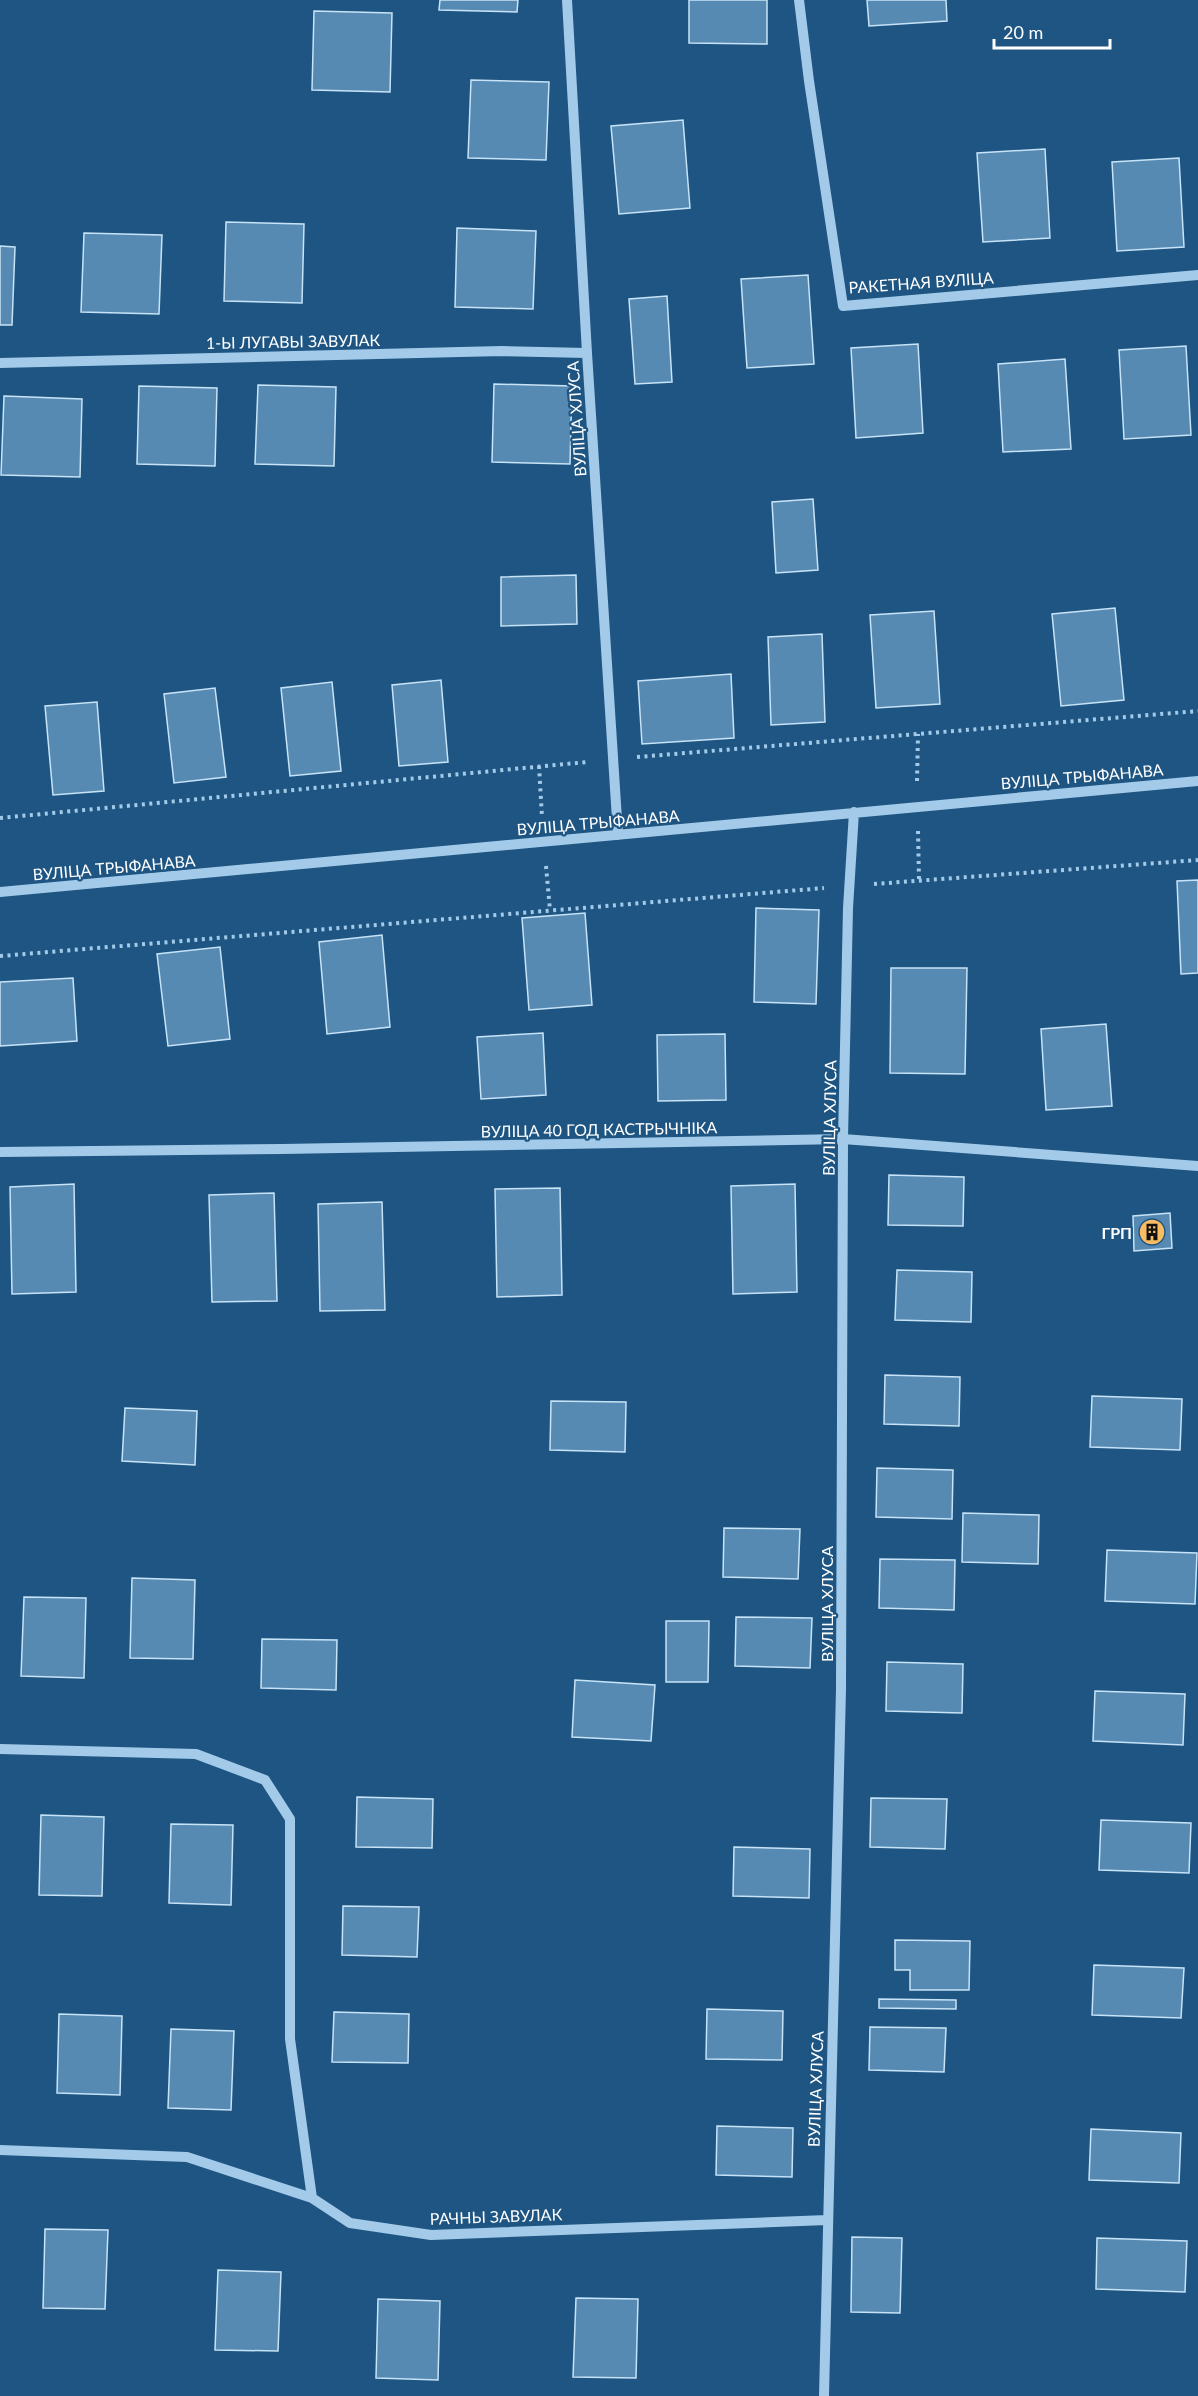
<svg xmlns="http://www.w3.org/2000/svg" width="1198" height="2396" viewBox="0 0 1198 2396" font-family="Lato,sans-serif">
  <rect width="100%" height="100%" fill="#1e5582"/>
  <path fill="#578ab3" stroke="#c7e3f7" stroke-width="1.5" d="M440 0H518L517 12 439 10Z
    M689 0H767V44L689 43Z
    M867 0H946L947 21 869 26Z
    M314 11 392 13 390 92 312 90Z
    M471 80 549 82 546 160 468 158Z
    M683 120 690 208 619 214 611 126Z
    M1045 149 1050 238 983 242 977 153Z
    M1179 158 1184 247 1117 251 1112 162Z
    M226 222 304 224 302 303 224 301Z
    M457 228 536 231 533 309 455 307Z
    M84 233 162 235 159 314 81 312Z
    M0 246 15 247 12 325H0Z
    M808 275 814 364 747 368 741 279Z
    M667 296 672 382 635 384 629 299Z
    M918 344 923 433 856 438 851 348Z
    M1186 346 1191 435 1124 439 1119 350Z
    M1065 359 1071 449 1003 452 998 364Z
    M494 384 572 386 570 464 492 462Z
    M258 385 336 387 334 466 255 464Z
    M139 386 217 388 215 466 137 464Z
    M4 396 82 399 80 477 1 475Z
    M813 499 818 570 776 573 772 502Z
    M576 575 577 624 501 626V577Z
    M1115 608 1124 700 1061 706 1052 614Z
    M934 611 940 704 876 708 870 615Z
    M822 634 825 722 771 725 768 637Z
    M731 674 734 738 642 744 638 681Z
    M441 680 448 762 399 766 392 685Z
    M332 682 341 771 290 776 281 688Z
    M215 688 226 777 174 783 164 694Z
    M97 702 104 791 53 795 45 706Z
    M1198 880V973L1181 974 1177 881Z
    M756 908 819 910 816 1004 754 1002Z
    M585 913 592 1005 529 1010 522 918Z
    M382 935 390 1027 327 1034 319 942Z
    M220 947 230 1039 168 1046 157 954Z
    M891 968H967L965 1074 890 1073Z
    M73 978 77 1041 0 1046V982Z
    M1106 1024 1112 1106 1046 1110 1041 1029Z
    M543 1033 546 1095 481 1099 477 1037Z
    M725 1034 726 1100 658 1101 657 1035Z
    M889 1175 964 1177 963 1226 888 1225Z
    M74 1184 76 1292 12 1294 10 1187Z
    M795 1184 797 1292 733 1294 731 1186Z
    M560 1188 562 1295 497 1297 495 1189Z
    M274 1193 277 1301 212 1302 209 1195Z
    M382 1202 385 1310 320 1311 318 1204Z
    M1170 1213 1172 1248 1134 1251 1133 1216Z
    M897 1270 972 1272 971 1322 895 1320Z
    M885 1375 960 1377 959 1426 884 1424Z
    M1092 1396 1182 1399 1180 1450 1090 1447Z
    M551 1401 626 1402 625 1452 550 1450Z
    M125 1408 197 1411 195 1465 122 1461Z
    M877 1468 953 1470 952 1519 876 1517Z
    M963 1513 1039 1515 1038 1564 962 1562Z
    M724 1528 800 1529 798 1579 723 1577Z
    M1107 1550 1197 1553 1195 1604 1105 1601Z
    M880 1559 955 1560 954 1610 879 1608Z
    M132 1578 195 1580 193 1659 130 1658Z
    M24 1597 86 1598 84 1678 21 1676Z
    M736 1617 812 1618 810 1668 735 1666Z
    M666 1621H709L708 1682H666Z
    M262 1639 337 1640 336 1690 261 1688Z
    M887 1662 963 1664 962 1713 886 1711Z
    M575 1680 655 1685 651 1741 572 1737Z
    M1095 1691 1185 1694 1183 1745 1093 1741Z
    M357 1797 433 1799 432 1848 356 1847Z
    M871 1798 947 1799 945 1849 870 1847Z
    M41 1815 104 1817 102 1896 39 1895Z
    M1101 1820 1191 1823 1189 1873 1099 1870Z
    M171 1824 233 1825 231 1905 169 1903Z
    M734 1847 810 1849 809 1898 733 1896Z
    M343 1906 419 1907 417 1957 342 1955Z
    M895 1940 970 1941 969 1990H910V1970H895Z
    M1094 1965 1184 1968 1181 2018 1092 2015Z
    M879 1999 956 2000V2009L879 2008Z
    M707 2009 783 2011 782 2060 706 2059Z
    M334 2012 409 2014 408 2063 332 2062Z
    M59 2014 122 2016 120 2095 57 2093Z
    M870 2027 946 2028 944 2072 869 2070Z
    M171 2029 234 2031 231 2110 168 2108Z
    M717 2126 793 2128 792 2177 716 2175Z
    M1091 2129 1181 2133 1179 2183 1089 2180Z
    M45 2229 108 2230 105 2309 43 2308Z
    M852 2237 902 2238 900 2313 851 2312Z
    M1097 2238 1187 2241 1185 2292 1096 2289Z
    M218 2270 281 2272 278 2351 215 2350Z
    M576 2298 638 2299 636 2378 573 2377Z
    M378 2299 440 2301 438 2380 376 2378Z"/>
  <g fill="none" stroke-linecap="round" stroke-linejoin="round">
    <path stroke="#a3cbe9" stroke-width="4" stroke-dasharray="3 4.5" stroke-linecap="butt" d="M637 757 1198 711
      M539 766 542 817
      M917 781 918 734
      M0 818 587 762
      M918 831 919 880
      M546 866 550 910
      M874 884 1198 860
      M0 956 824 888"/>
    <path stroke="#a3cbe9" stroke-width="10" d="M567 0 587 353 618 835
      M799 0 809 81 843 306 1198 275
      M0 363 502 351 587 353
      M0 892 1198 781
      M0 1152 282 1149 843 1139 1198 1166
      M0 1749 196 1754 265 1780 290 1819V2039L312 2198
      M0 2150 187 2157 312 2198 350 2223 431 2235 827 2220
      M824 2396 841 1689 843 1139 848 908 854 812"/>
  </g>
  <defs>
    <symbol id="building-disc" viewBox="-11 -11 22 22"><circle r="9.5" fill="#f9bc62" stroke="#1e5582"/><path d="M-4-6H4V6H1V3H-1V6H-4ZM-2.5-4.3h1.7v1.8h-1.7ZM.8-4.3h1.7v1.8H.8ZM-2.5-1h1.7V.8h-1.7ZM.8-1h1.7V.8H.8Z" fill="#111"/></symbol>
  </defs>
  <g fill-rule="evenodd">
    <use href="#building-disc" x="1137" y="1217" width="30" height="30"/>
  </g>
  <g text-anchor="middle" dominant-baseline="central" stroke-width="4.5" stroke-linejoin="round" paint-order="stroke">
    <g font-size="16" fill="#fff" stroke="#1e5582">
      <text transform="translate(921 282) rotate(-4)">РАКЕТНАЯ ВУЛІЦА</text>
      <text transform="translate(293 341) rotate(-1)">1-Ы ЛУГАВЫ ЗАВУЛАК</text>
      <text transform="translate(576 419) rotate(-94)">ВУЛІЦА ХЛУСА</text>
      <text transform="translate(1082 776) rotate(-5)">ВУЛІЦА ТРЫФАНАВА</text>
      <text transform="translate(598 822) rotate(-5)">ВУЛІЦА ТРЫФАНАВА</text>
      <text transform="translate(114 867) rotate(-5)">ВУЛІЦА ТРЫФАНАВА</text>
      <text transform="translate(829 1118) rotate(-89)">ВУЛІЦА ХЛУСА</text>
      <text transform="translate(599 1129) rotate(-1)">ВУЛІЦА 40 ГОД КАСТРЫЧНІКА</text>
      <text transform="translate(826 1604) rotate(-90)">ВУЛІЦА ХЛУСА</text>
      <text transform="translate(815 2089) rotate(-88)">ВУЛІЦА ХЛУСА</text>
      <text transform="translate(496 2216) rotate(-2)">РАЧНЫ ЗАВУЛАК</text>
    </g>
    <g font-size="16" font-weight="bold" fill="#fff" stroke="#1e5582" text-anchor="end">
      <text x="1132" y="1232">ГРП</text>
    </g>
  </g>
  <path d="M994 39v9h116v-9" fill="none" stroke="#ffffff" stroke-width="3"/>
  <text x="1003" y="39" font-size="18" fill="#ffffff" stroke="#1e5582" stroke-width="4.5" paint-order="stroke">20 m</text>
</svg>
